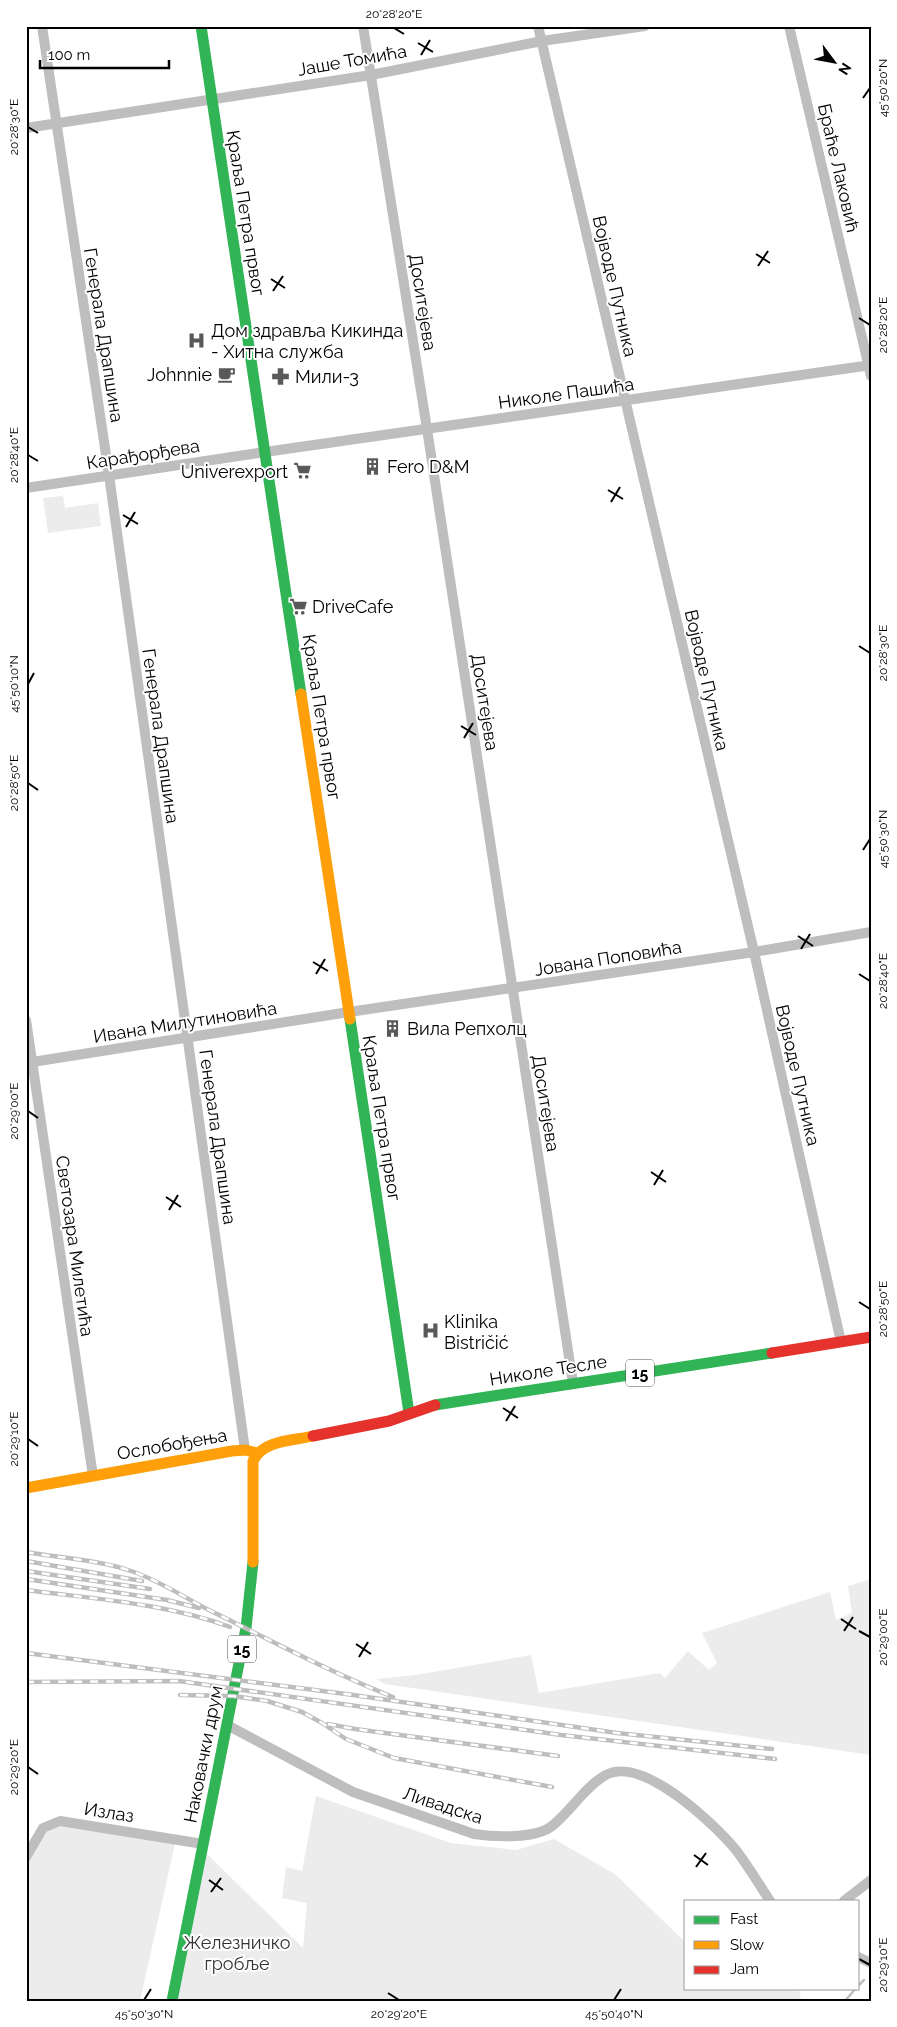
<svg xmlns="http://www.w3.org/2000/svg" width="897" height="2027" viewBox="0 0 897 2027" font-family="Raleway,sans-serif">
  <rect width="100%" height="100%" fill="#fff"/>
  <path fill="#ececec" d="M63 496 65 508 98 503 101 526 48 533 43 498Z
    M871 1579V1755L385 1684 376 1679 416 1675 531 1655 539 1693 660 1673 665 1678 688 1651 709 1670 717 1663 702 1633 830 1592 836 1620 852 1613 848 1586Z
    M316 1796 451 1843 516 1850 554 1839 615 1874 686 1943V1988H799L801 2001H177L207 1854 303 1948 307 1903 282 1898 286 1867 302 1871Z
    M61 1825 175 1844 140 2001H26V1865L46 1832Z"/>
  <g fill="none" stroke-linecap="round" stroke-linejoin="round">
    <path stroke="#bfbfbf" stroke-width="2.5" d="M858 1986 864 1980
      M845 2001 856 1988"/>
    <path stroke="#bebebe" stroke-width="10" d="M42 26 109 475 245 1450
      M363 26 427 429 573 1383
      M538 26 754 952 841 1342
      M789 26 871 376
      M26 128 371 75 542 41 645 26
      M26 488 265 452 871 365
      M26 1020 93 1476
      M26 1063 349 1012 754 952 871 932
      M227 1725 353 1792 474 1834C494 1837 536 1839 552 1826 571 1811 583 1789 604 1776 641 1753 714 1824 736 1850 748 1866 759 1884 770 1901
      M26 1857 43 1828 60 1821 203 1844
      M844 1901 871 1880
      M858 1957 871 1963"/>
    <path stroke="#30b455" stroke-width="11" d="M201 26 301 694
      M350 1019 409 1413
      M435 1405 772 1353
      M172 2001 246 1628 253 1562"/>
    <path stroke="#ff9f0a" stroke-width="11" d="M301 694 350 1019
      M26 1488 232 1451 245 1450 257 1453
      M253 1562V1461C263 1440 292 1441 313 1436"/>
    <path stroke="#e5322d" stroke-width="11" d="M772 1353 871 1337
      M313 1436 389 1421 435 1405"/>
    <defs>
      <path id="rail" d="M26 1552C59 1558 100 1560 131 1571 161 1581 186 1599 215 1613 274 1642 332 1673 393 1697
        M26 1561 142 1581
        M26 1571 150 1589
        M26 1579 167 1600 199 1608
        M26 1590C94 1599 165 1603 230 1627
        M26 1653 346 1694 617 1733 772 1749
        M26 1682 179 1681 561 1735 775 1759
        M180 1695 233 1696 267 1701 302 1712 322 1723 346 1739 394 1758 552 1787
        M328 1724 355 1729 558 1756"/>
    </defs>
    <use href="#rail" stroke="#bebebe" stroke-width="4.5"/>
    <use href="#rail" stroke="#fff" stroke-width="2.5" stroke-dasharray="8" stroke-linecap="butt"/>
  </g>
  <path fill="none" stroke="#000" stroke-width="2" d="M394 28 404 34M418 43 433 52M421 55 430 40M863 98 870 88M28 127 38 133M756 254 770 263M758 266 768 251M271 279 285 288M273 291 283 276M859 318 870 325M28 455 38 461M608 490 623 499M611 502 620 487M123 515 138 524M126 527 135 512M859 646 870 653M28 684 34 673M461 726 476 735M464 738 473 723M28 783 38 790M863 850 870 839M798 936 813 946M801 949 810 934M313 962 328 971M316 974 325 959M859 974 870 981M28 1111 38 1118M651 1172 666 1182M654 1185 663 1170M166 1197 181 1207M169 1210 178 1195M859 1302 870 1309M503 1408 518 1418M506 1421 515 1406M28 1439 38 1446M841 1619 856 1629M844 1631 853 1617M859 1631 870 1637M356 1644 371 1654M359 1657 368 1642M28 1767 38 1774M694 1855 708 1865M696 1867 706 1853M209 1880 223 1890M211 1892 221 1878M859 1959 870 1965M388 1993 399 2000M144 2000 151 1989M614 2000 621 1989"/>
  <defs>
    <symbol id="hospital-bare" viewBox="-9 -9 18 18"><path d="M-5-5h3v3.5h4V-5h3V5h-3V1.5h-4V5h-3Z" fill="#595959" stroke="#fff" stroke-width="2.5" paint-order="stroke"/></symbol>
    <symbol id="cafe-bare" viewBox="-9 -9 18 18"><path d="M-5.5-4.5H6V0H3Q3 3.5 0 3.5H-2.5Q-5.5 3.5-5.5 0ZM3-3.2v2h1.7v-2ZM-6 4.5H4V6H-6Z" fill="#595959" stroke="#fff" stroke-width="2.5" paint-order="stroke"/></symbol>
    <symbol id="pharmacy-bare" viewBox="-9 -9 18 18"><path d="M-2-6h4v4h4v4h-4v4h-4v-4h-4v-4h4Z" fill="#595959" stroke="#fff" stroke-width="2.5" paint-order="stroke"/></symbol>
    <symbol id="building-bare" viewBox="-9 -9 18 18"><path d="M-4-6H4V6H1V3H-1V6H-4ZM-2.5-4.3h1.7v1.8h-1.7ZM.8-4.3h1.7v1.8H.8ZM-2.5-1h1.7V.8h-1.7ZM.8-1h1.7V.8H.8Z" fill="#595959" stroke="#fff" stroke-width="2.5" paint-order="stroke"/></symbol>
    <symbol id="supermarket-bare" viewBox="-9 -9 18 18"><path d="M-6-5.5h2.5l.6 2H6L4.5 2H-2.5L-4.4-4H-6ZM-1.5 3.2a1.3 1.3 0 1 0 .1 0ZM3 3.2a1.3 1.3 0 1 0 .1 0Z" fill="#595959" stroke="#fff" stroke-width="2.5" paint-order="stroke"/></symbol>
  </defs>
  <g fill-rule="evenodd">
    <use href="#hospital-bare" x="184" y="328" width="25" height="25"/>
    <use href="#cafe-bare" x="214" y="362" width="25" height="25"/>
    <use href="#pharmacy-bare" x="268" y="364" width="25" height="25"/>
    <use href="#building-bare" x="360" y="454" width="25" height="25"/>
    <use href="#supermarket-bare" x="290" y="458" width="25" height="25"/>
    <use href="#supermarket-bare" x="286" y="594" width="25" height="25"/>
    <use href="#building-bare" x="380" y="1016" width="25" height="25"/>
    <use href="#hospital-bare" x="418" y="1318" width="25" height="25"/>
  </g>
  <g text-anchor="middle" dominant-baseline="central" stroke-width="4" stroke-linejoin="round" paint-order="stroke">
    <g fill="#fff" stroke="#4c4c4c" stroke-width="1">
      <rect x="626" y="1359.5" width="28" height="27" rx="4"/>
      <rect x="228" y="1635.5" width="28" height="27" rx="4"/>
    </g>
    <g font-size="16" font-weight="bold" fill="#000">
      <text x="640" y="1373">15</text>
      <text x="242" y="1649">15</text>
    </g>
    <g font-size="18" fill="#000" stroke="#fff">
      <text transform="translate(352 60) rotate(-10)">Јаше Томића</text>
      <text transform="translate(839 168) rotate(77)">Браће Лаковић</text>
      <text transform="translate(246 213) rotate(81)">Краља Петра првог</text>
      <text transform="translate(615 286) rotate(77)">Војводе Путника</text>
      <text transform="translate(423 302) rotate(81)">Доситејева</text>
      <text transform="translate(104 335) rotate(81)">Генерала Драпшина</text>
      <text transform="translate(566 393) rotate(-8)">Николе Пашића</text>
      <text transform="translate(143 454) rotate(-9)">Карађорђева</text>
      <text transform="translate(707 680) rotate(77)">Војводе Путника</text>
      <text transform="translate(485 702) rotate(81)">Доситејева</text>
      <text transform="translate(322 717) rotate(81)">Краља Петра првог</text>
      <text transform="translate(161 736) rotate(82)">Генерала Драпшина</text>
      <text transform="translate(608 958) rotate(-9)">Јована Поповића</text>
      <text transform="translate(185 1022) rotate(-9)">Ивана Милутиновића</text>
      <text transform="translate(798 1075) rotate(77)">Војводе Путника</text>
      <text transform="translate(546 1103) rotate(81)">Доситејева</text>
      <text transform="translate(382 1118) rotate(81)">Краља Петра првог</text>
      <text transform="translate(218 1137) rotate(82)">Генерала Драпшина</text>
      <text transform="translate(75 1246) rotate(82)">Светозара Милетића</text>
      <text transform="translate(548 1370) rotate(-9)">Николе Тесле</text>
      <text transform="translate(172 1444) rotate(-10)">Ослобођења</text>
      <text transform="translate(203 1754) rotate(-79)">Наковачки друм</text>
      <text transform="translate(443 1805) rotate(18)">Ливадска</text>
      <text transform="translate(109 1812) rotate(9)">Излаз</text>
    </g>
    <g font-size="18" fill="#000" stroke="#fff" text-anchor="start">
      <text x="211" y="330">Дом здравља Кикинда<tspan x="211" dy="21">- Хитна служба</tspan></text>
      <text x="212" y="374" text-anchor="end">Johnnie</text>
      <text x="295" y="376">Мили-3</text>
      <text x="387" y="466">Fero D&amp;M</text>
      <text x="288" y="471" text-anchor="end">Univerexport</text>
      <text x="312" y="606">DriveCafe</text>
      <text x="407" y="1028">Вила Репхолц</text>
      <text x="444" y="1321">Klinika<tspan x="444" dy="21">Bistričić</tspan></text>
    </g>
    <g font-size="18" fill="#333" stroke="#fff">
      <text x="237" y="1942">Железничко<tspan x="237" dy="21">гробље</tspan></text>
    </g>
  </g>
  <rect width="897" height="2027" fill="none" stroke="#ffffff" stroke-width="55"/>
  <rect x="684" y="1900" width="175" height="90" fill="#ffffff" stroke="#999999"/>
  <rect x="694" y="1916" width="25" height="8" fill="#30b455" stroke="#999999"/>
  <text x="730" y="1924" font-size="15" fill="#000000">Fast</text>
  <rect x="694" y="1941" width="25" height="8" fill="#ff9f0a" stroke="#999999"/>
  <text x="730" y="1950" font-size="15" fill="#000000">Slow</text>
  <rect x="694" y="1966" width="25" height="8" fill="#e5322d" stroke="#999999"/>
  <text x="730" y="1974" font-size="15" fill="#000000">Jam</text>
  <g transform="translate(834 62) rotate(122)" stroke="#ffffff" stroke-width="4" paint-order="stroke">
  <path d="M0-4L9 19L0 12L-9 19Z" fill="#000000"/>
  <text y="-8" font-size="14" font-weight="bold" text-anchor="middle" fill="#000000">N</text>
  </g>
  <path d="M40 60v8h129v-8" fill="none" stroke="#000000" stroke-width="2.5"/>
  <text x="48" y="60" font-size="15" fill="#000000" stroke="#ffffff" stroke-width="4" paint-order="stroke">100 m</text>
  <rect x="28" y="28" width="842" height="1972" fill="none" stroke="#000" stroke-width="2"/>
  <g font-size="12" text-anchor="middle" fill="#000">
    <text x="394" y="18">20°28'20"E</text>
    <text transform="translate(883 88) rotate(-90)" y="4">45°50'20"N</text>
    <text transform="translate(14 127) rotate(-90)" y="4">20°28'30"E</text>
    <text transform="translate(883 325) rotate(-90)" y="4">20°28'20"E</text>
    <text transform="translate(14 455) rotate(-90)" y="4">20°28'40"E</text>
    <text transform="translate(883 653) rotate(-90)" y="4">20°28'30"E</text>
    <text transform="translate(14 684) rotate(-90)" y="4">45°50'10"N</text>
    <text transform="translate(14 783) rotate(-90)" y="4">20°28'50"E</text>
    <text transform="translate(883 839) rotate(-90)" y="4">45°50'30"N</text>
    <text transform="translate(883 981) rotate(-90)" y="4">20°28'40"E</text>
    <text transform="translate(14 1111) rotate(-90)" y="4">20°29'00"E</text>
    <text transform="translate(883 1309) rotate(-90)" y="4">20°28'50"E</text>
    <text transform="translate(14 1439) rotate(-90)" y="4">20°29'10"E</text>
    <text transform="translate(883 1637) rotate(-90)" y="4">20°29'00"E</text>
    <text transform="translate(14 1767) rotate(-90)" y="4">20°29'20"E</text>
    <text transform="translate(883 1965) rotate(-90)" y="4">20°29'10"E</text>
    <text x="144" y="2018">45°50'30"N</text>
    <text x="399" y="2018">20°29'20"E</text>
    <text x="614" y="2018">45°50'40"N</text>
  </g>
</svg>
